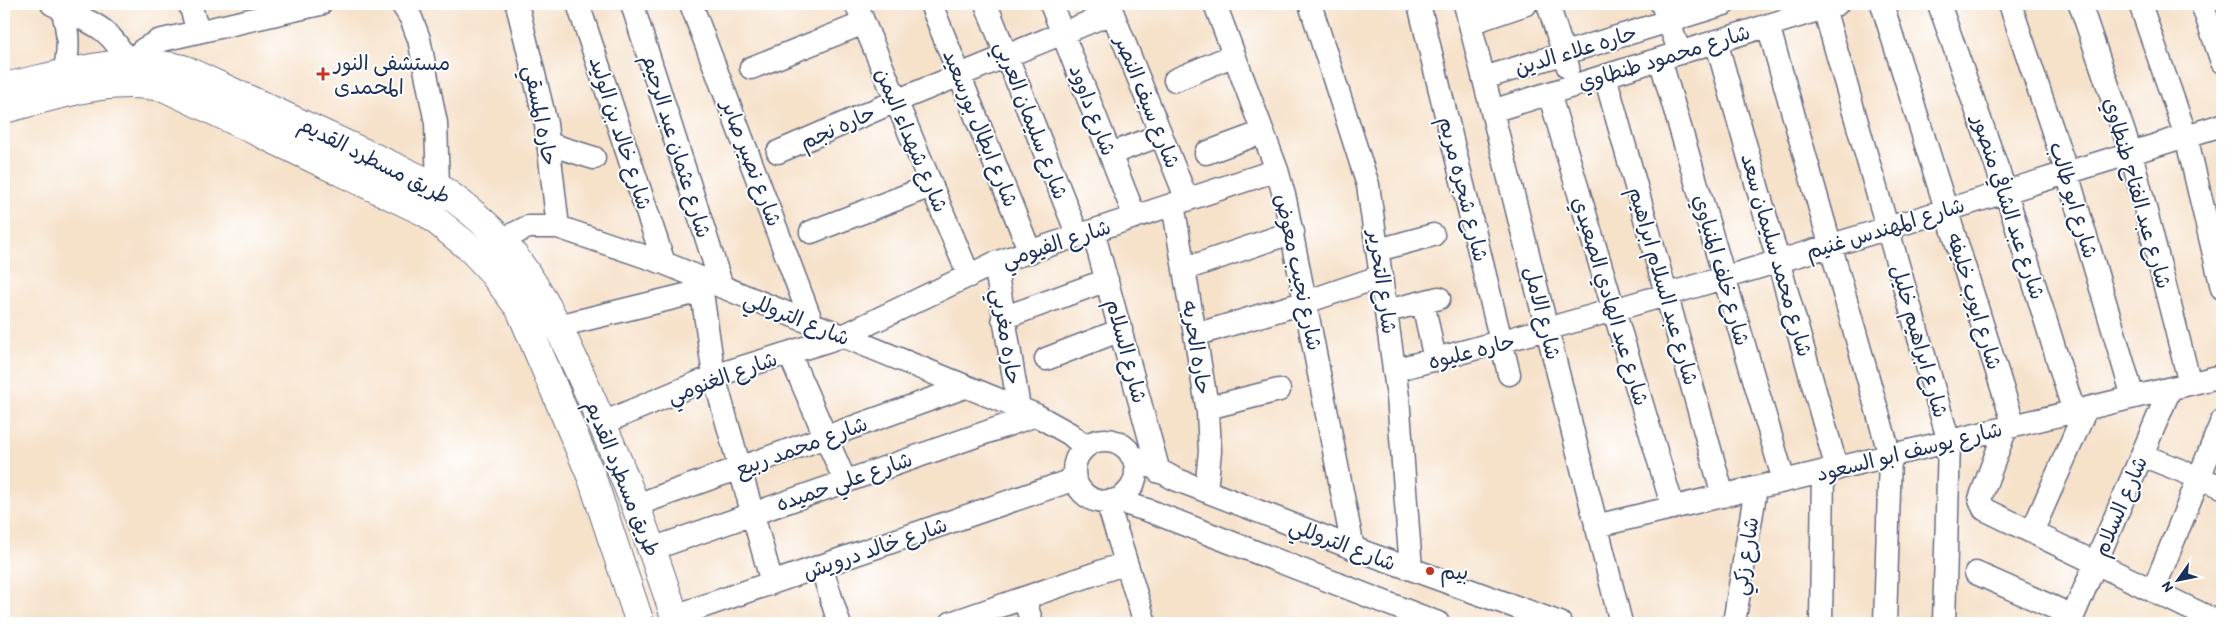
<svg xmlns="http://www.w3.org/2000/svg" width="2226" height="627" viewBox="0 0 2226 627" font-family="Itim,'Playpen Sans Arabic',sans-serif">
  <rect width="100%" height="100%" fill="#fff"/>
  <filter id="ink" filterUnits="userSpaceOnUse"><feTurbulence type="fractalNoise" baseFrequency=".02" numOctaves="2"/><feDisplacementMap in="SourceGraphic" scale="10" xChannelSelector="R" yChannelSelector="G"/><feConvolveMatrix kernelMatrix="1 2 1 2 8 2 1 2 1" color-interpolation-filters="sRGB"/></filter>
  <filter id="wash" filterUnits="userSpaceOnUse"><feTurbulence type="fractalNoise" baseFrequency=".0096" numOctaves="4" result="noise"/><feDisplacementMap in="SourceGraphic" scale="20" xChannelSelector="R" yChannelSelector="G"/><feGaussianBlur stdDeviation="1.12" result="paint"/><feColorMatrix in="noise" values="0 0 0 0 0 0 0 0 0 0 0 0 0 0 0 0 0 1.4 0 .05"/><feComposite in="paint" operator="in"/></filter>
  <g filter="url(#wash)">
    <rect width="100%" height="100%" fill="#f6e1c9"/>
  </g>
  <g filter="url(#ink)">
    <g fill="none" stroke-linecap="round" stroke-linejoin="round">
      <defs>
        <path id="minor" d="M52 4C89 23 108 23 128 63L144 49 158 41 320 4
          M190 4 198 32
          M402 4 411 18 419 39 436 123 438 187
          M517 4 546 124 558 227
          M578 4 664 263
          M632 4 722 287
          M691 4 812 323
          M856 4 969 276
          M931 4 1030 252
          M986 4 1078 236
          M1051 4 1135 217
          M1109 4 1187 200
          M1215 4 1277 170 1285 199 1353 548
          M1310 4 1368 185 1398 397 1411 569
          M1419 4 1509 374
          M1465 4 1621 623
          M1548 4 1568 67
          M1662 4 1680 53
          M1882 4 2014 426
          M1939 4 2006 193 2074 412
          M2010 4 2067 173 2133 397
          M2080 4 2131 153 2190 384
          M2140 4 2186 136 2222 288
          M2202 4 2222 62
          M1824 8 1949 442 1944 623
          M62 9C69 32 70 52 63 75
          M1470 23 1526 4
          M1768 25 1890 456 1885 623
          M1716 41 1837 469
          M1660 59 1784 481
          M751 68 864 23
          M1605 76 1723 496
          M1484 78 1724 4
          M1175 80 1234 55
          M1549 93 1673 508
          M1492 111 1837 4
          M549 144 594 158
          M778 152 896 101 1112 13
          M1206 153 1263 132
          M1110 154 1161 135
          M1173 204 1208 412 1210 451 1206 491
          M1093 231 1159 472
          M811 232 931 186
          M501 240 528 227H558L664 263 1036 415 1070 434 1085 447
          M1378 250 1433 235
          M995 263 1019 408
          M1185 269 1293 232
          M700 279 714 376 772 583
          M1423 302 1435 360
          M1387 311 1439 298
          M1003 318 1107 280
          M558 326 702 291
          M1195 335 1306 302 1382 276
          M789 353 845 481
          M1046 359 1121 330
          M1394 370C1673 298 1947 209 2222 125
          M1207 408 1279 390
          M603 423 714 376 843 336 995 263 1277 170
          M2006 428 1980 499 1984 509 2220 623
          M1074 471a31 31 0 1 1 62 0a31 31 0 1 1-62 0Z
          M1131 455 1175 479 1353 548 1560 623
          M2142 455 2222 487
          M1115 500 1150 511 1438 623
          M1107 501 1145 623
          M636 505 965 387
          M1596 526 2222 376
          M2032 532 2086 409
          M652 549 1036 415
          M821 566 839 623
          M1976 573 2073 616
          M2153 591 2222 421
          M1024 598 1032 623
          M675 616 1075 479
          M951 623 1126 563
          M1734 623 1756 488
          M1821 623 1823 472
          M2070 623 2170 389"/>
        <path id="major" d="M4 87C63 75 123 54 183 69L438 187C461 203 484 221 502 241 541 287 566 341 590 396 623 470 652 546 677 623
          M4 109C57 96 111 75 166 88L427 213 471 249 489 268 520 309 592 478 640 623"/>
      </defs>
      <use href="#minor" stroke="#686d83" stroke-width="25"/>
      <use href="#major" stroke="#686d83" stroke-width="30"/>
      <use href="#minor" stroke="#fff" stroke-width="22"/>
      <use href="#major" stroke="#fff" stroke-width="28"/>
    </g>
  </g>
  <g fill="#c8321e" stroke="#fff" stroke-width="2">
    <path d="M320.5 66.5h5v5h5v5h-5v5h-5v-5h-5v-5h5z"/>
    <circle cx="1430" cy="571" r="5"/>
  </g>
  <g text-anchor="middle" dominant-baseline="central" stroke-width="4" stroke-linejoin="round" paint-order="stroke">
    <g font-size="21" fill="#1b2f5e" stroke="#fff">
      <text transform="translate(1575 50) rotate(-17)">حاره علاء الدين</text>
      <text transform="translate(1664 57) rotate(-17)">شارع محمود طنطاوي</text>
      <text transform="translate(1148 102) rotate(68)">شارع سيف النصر</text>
      <text transform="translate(1093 110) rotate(69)">شارع داوود</text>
      <text transform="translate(541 115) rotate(79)">حاره المسقي</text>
      <text transform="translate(1032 120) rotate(69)">شارع سليمان العربي</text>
      <text transform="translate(837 127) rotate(-24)">حاره نجم</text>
      <text transform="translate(981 128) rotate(68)">شارع ابطال بورسعيد</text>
      <text transform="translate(621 133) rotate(72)">شارع خالد بن الوليد</text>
      <text transform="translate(912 140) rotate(67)">شارع شهداء اليمن</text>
      <text transform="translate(677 146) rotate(73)">شارع عثمان عبد الرحيم</text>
      <text transform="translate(375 160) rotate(27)">طريق مسطرد القديم</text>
      <text transform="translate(752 163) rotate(69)">شارع نصير صابر</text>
      <text transform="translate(1464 189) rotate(76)">شارع شجره مريم</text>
      <text transform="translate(2138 193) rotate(74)">شارع عبد الفتاح طنطاوي</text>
      <text transform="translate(2074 200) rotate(73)">شارع ابو طالب</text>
      <text transform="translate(2009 207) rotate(72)">شارع عبد الشافي منصور</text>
      <text transform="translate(1885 228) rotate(-17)">شارع المهندس غنيم</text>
      <text transform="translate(1056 243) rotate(-18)">شارع الفيومي</text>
      <text transform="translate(1777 255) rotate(74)">شارع محمد سليمان سعد</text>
      <text transform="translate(1722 270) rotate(74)">شارع خلف المنياوي</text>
      <text transform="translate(1299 272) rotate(78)">شارع نجيب معوض</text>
      <text transform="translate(1383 282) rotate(82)">شارع التحرير</text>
      <text transform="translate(1664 286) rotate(74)">شارع عبد السلام ابراهيم</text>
      <text transform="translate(1611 301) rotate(73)">شارع عبد الهادي الصعيدي</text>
      <text transform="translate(1975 301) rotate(73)">شارع ايوب خليفه</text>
      <text transform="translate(1543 313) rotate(76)">شارع الامل</text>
      <text transform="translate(797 318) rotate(22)">شارع التروللي</text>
      <text transform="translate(1007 336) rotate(81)">حاره مغربي</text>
      <text transform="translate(1920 341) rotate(74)">شارع ابراهيم خليل</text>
      <text transform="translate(1197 347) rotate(81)">حاره الحريه</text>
      <text transform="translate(1127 351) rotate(75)">شارع السلام</text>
      <text transform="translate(1471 351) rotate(-14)">حاره عليوه</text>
      <text transform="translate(722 377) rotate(-20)">شارع الغنومي</text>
      <text transform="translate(801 446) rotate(-20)">شارع محمد ربيع</text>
      <text transform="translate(1909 451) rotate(-14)">شارع يوسف ابو السعود</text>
      <text transform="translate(623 478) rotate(68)">طريق مسطرد القديم</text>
      <text transform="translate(844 481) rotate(-19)">شارع علي حميده</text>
      <text transform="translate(2120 506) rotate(-67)">شارع السلام</text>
      <text transform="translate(1343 544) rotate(21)">شارع التروللي</text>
      <text transform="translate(875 548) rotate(-19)">شارع خالد درويش</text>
      <text transform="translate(1745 556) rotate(-81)">شارع زكي</text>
    </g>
    <g font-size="21" fill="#1b2f5e" stroke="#fff" text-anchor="start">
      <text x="334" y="62">مستشفى النور<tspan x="334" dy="24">المحمدى</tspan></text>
      <text x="1440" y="571">بيم</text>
    </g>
  </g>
  <rect width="2226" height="627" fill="none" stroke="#fff" stroke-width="20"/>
  <g transform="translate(2178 580) rotate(237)" stroke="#ffffff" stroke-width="4" paint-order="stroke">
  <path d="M0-4L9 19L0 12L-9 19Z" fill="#1b2f5e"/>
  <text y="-8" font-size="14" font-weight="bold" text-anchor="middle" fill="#1b2f5e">N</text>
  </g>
</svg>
